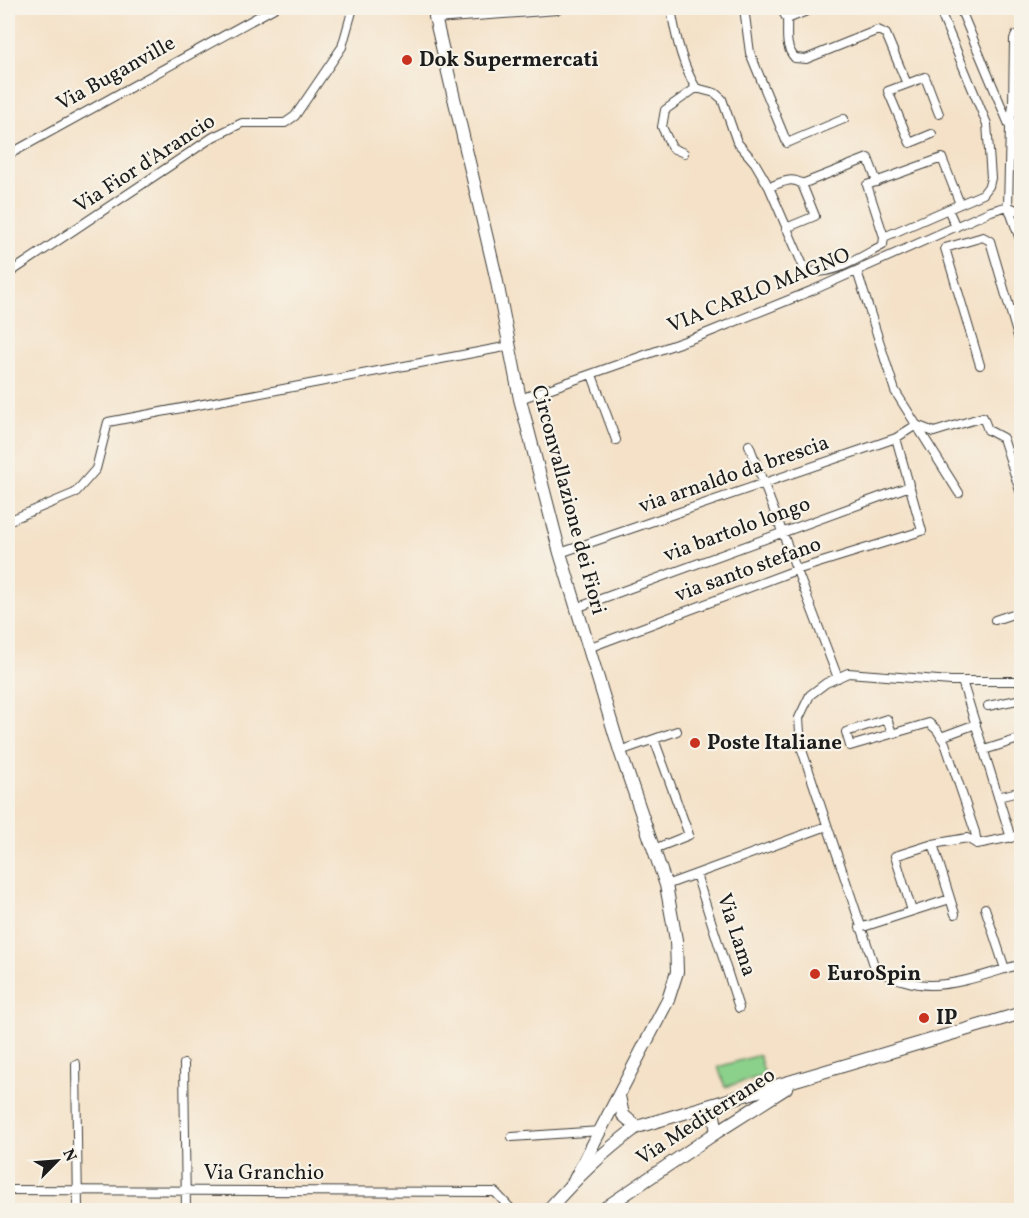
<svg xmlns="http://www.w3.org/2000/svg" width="1029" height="1218" viewBox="0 0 1029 1218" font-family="Vollkorn,serif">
  <rect width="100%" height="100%" fill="#f7f3e8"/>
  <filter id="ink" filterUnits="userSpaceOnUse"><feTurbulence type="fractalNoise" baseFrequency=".0167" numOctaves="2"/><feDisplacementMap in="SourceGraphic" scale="12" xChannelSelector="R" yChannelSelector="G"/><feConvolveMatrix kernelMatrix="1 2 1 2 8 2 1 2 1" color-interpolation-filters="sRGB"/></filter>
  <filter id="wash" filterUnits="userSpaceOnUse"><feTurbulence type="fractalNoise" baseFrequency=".008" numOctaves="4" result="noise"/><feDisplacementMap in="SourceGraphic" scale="24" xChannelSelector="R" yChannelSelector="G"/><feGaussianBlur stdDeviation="1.35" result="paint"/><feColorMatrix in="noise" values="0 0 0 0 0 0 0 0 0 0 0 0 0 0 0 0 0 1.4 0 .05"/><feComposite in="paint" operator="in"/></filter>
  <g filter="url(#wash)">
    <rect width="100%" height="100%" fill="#f4e1c7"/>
    <path fill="#8bd18b" stroke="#547654" stroke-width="1.5" d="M759 1055 765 1075 725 1087 718 1067Z"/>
  </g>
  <g filter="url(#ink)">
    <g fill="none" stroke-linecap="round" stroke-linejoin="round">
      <defs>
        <path id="street" d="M671 8C675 34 682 65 696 88L715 93 722 99 737 142 755 163 769 187 805 270C831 278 860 257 883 245L884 237 983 194 989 186 991 178 987 124 940 11 933 8
          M744 8 750 53 787 143 844 119
          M781 8 787 19 814 8
          M960 8 1010 127
          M787 19C788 34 784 46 795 58L806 59 878 30 886 34 907 84 925 77 939 114
          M1022 33 1016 35 1014 39 1013 105 1010 127 1008 206 1022 245
          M907 84 888 91 910 143 932 134
          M1010 127 1022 124
          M684 153 672 148 662 127 665 110 696 88
          M8 155 274 8
          M769 187C781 183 791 176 802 184
          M948 209 956 227
          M786 228 815 216 802 184 868 158 877 182
          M884 237 867 185 942 158 960 204
          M857 271 895 391 959 493
          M8 274 213 137 242 123H285L295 116 342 47 353 8
          M980 365 945 248 983 237 990 241 1022 350
          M592 375 616 440
          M520 399 702 335 811 291 991 211 1008 206 1022 213
          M749 445 838 678
          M8 521 75 493 96 469 108 422 510 346
          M560 553 896 438 916 425 934 432 983 417 988 430 1003 438 1021 494
          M576 608 910 486
          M995 620 1022 611
          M588 648 796 570 922 531 896 438
          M962 681 1011 838
          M1022 681H951L848 673 826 683 810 695 799 718 801 747 876 971C892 977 912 985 930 985 961 985 992 972 1022 964
          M988 706 1022 699
          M892 733 887 719 846 732 850 746 929 723 937 730 945 743 975 832 977 844
          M941 737 976 724
          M654 739 689 835 654 849
          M984 750 1022 738
          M620 751 677 731
          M998 797 1022 791
          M933 844 967 838 977 844
          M977 844 1022 835
          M696 874 739 1008
          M666 885 827 826
          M985 908 1005 969
          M912 911 895 856 933 844 955 914
          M860 928 950 899
          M76 1064 78 1210
          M184 1064 186 1210
          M512 1137 600 1131
          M8 1190 495 1192 512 1210"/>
        <path id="secondary" d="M557 8 435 17 496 277 520 399 560 553 620 751 666 885 676 940 677 972 668 1000 575 1179
          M619 1096 623 1115 637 1127
          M704 1107 714 1116 717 1132
          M548 1210C577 1177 602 1153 637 1127L1022 1013
          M602 1210 717 1132 786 1088"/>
      </defs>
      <use href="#street" stroke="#3c3a36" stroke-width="10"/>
      <use href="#secondary" stroke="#3c3a36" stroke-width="14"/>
      <use href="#street" stroke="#fff" stroke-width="8"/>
      <use href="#secondary" stroke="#fff" stroke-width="12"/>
    </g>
  </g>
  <g fill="#c8321e" stroke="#f7f3e8" stroke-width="2">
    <circle cx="407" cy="60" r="6"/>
    <circle cx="695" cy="743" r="6"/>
    <circle cx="815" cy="974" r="6"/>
    <circle cx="924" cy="1018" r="6"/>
  </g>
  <g text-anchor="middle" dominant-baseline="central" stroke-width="4.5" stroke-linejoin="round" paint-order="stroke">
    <g font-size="21" font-weight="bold" fill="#1c1c1c" stroke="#f7f3e8" text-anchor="start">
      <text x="419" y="60">Dok Supermercati</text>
      <text x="707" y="743">Poste Italiane</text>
      <text x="827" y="974">EuroSpin</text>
      <text x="936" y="1018">IP</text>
    </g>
    <g font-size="21" fill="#1c1c1c" stroke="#f7f3e8">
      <text transform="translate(116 74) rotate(-29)">Via Buganville</text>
      <text transform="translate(145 164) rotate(-33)">Via Fior d'Arancio</text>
      <text transform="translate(759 291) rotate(-22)">VIA CARLO MAGNO</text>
      <text transform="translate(734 475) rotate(-19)">via arnaldo da brescia</text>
      <text transform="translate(568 500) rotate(75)">Circonvallazione dei Fiori</text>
      <text transform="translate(737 530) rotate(-20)">via bartolo longo</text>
      <text transform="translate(748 570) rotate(-20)">via santo stefano</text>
      <text transform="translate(736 935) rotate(72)">Via Lama</text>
      <text transform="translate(706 1117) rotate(-33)">Via Mediterraneo</text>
      <text x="264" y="1173">Via Granchio</text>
    </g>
  </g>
  <rect width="1029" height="1218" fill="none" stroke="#f7f3e8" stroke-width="30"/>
  <g transform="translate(57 1161) rotate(65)" stroke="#f7f3e8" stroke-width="4.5" paint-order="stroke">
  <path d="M0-4.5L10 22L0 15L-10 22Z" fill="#1c1c1c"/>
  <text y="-9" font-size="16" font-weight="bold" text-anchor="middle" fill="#1c1c1c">N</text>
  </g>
</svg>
